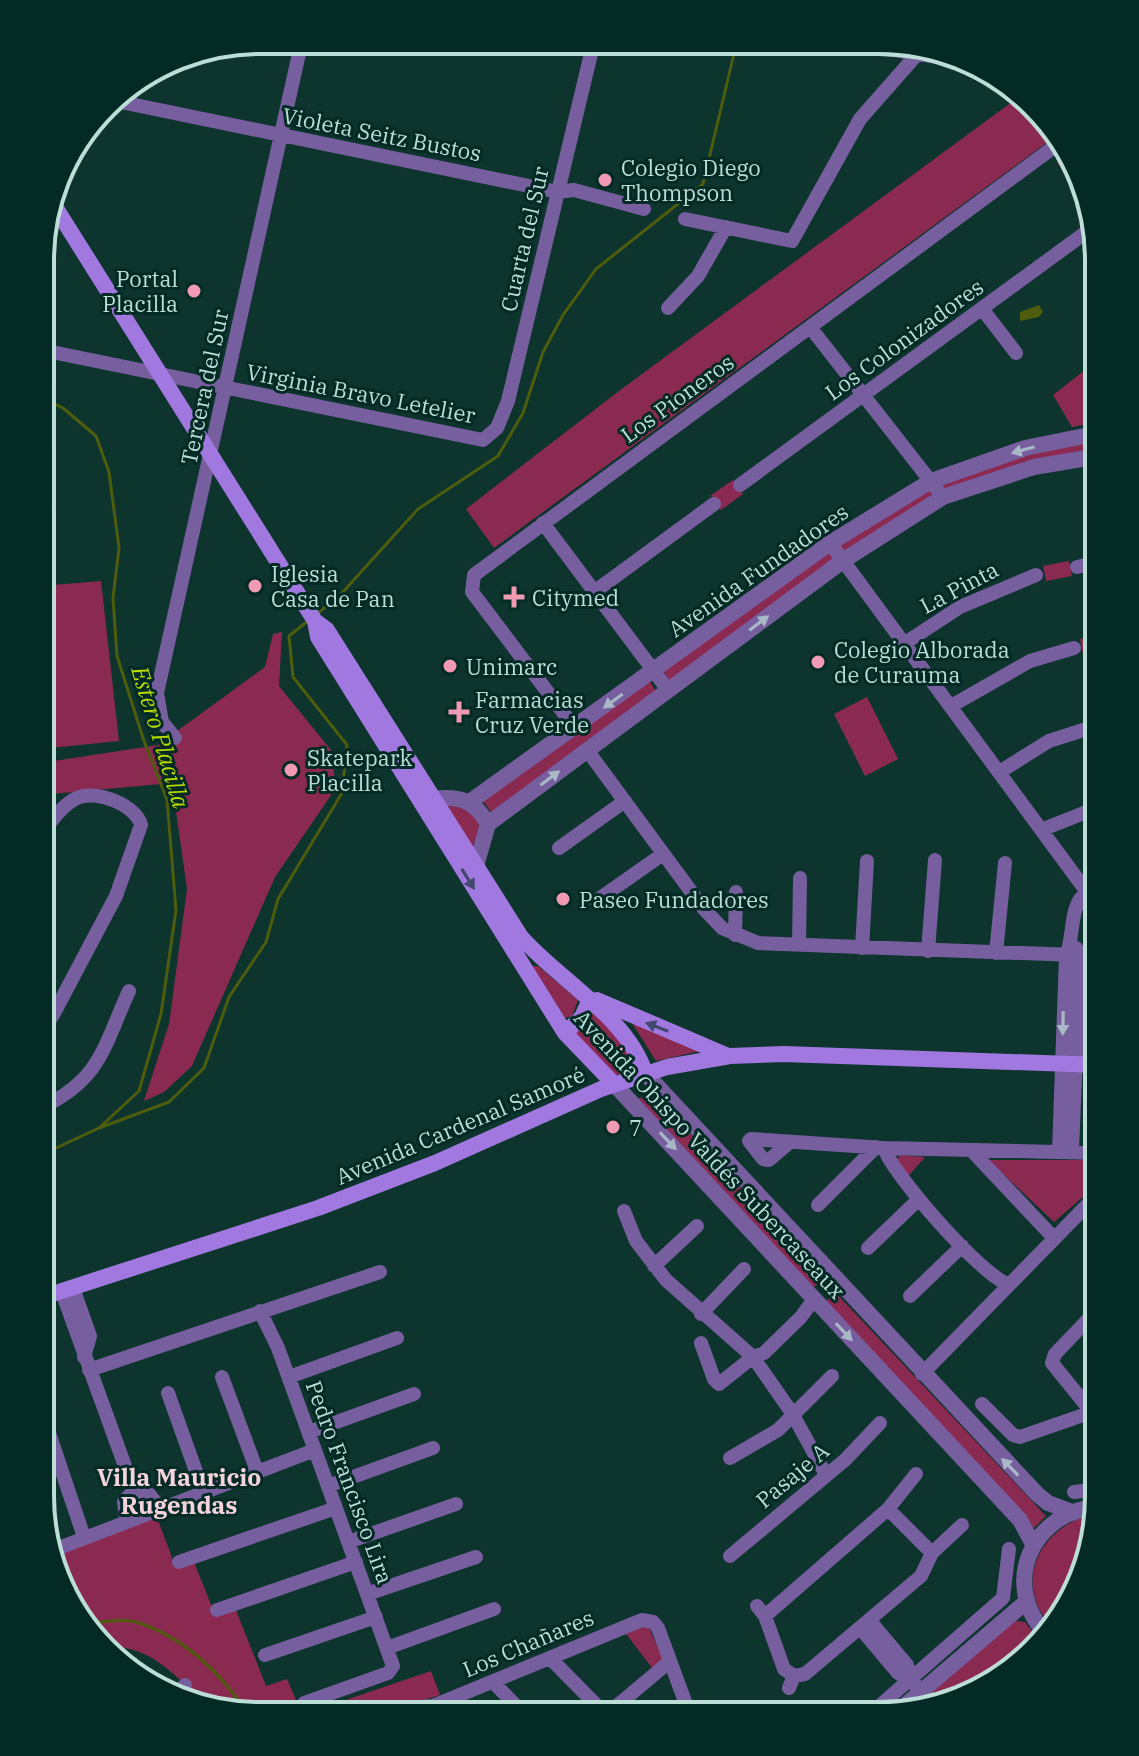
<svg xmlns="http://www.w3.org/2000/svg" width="1139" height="1756" viewBox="0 0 1139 1756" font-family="'IBM Plex Serif',serif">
  <rect width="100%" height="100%" fill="#0e342e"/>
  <path fill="#8b2a50" d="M1020 96 1053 138 494 548 466 509 619 391Z
    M1067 156 1082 176 1089 213 1057 162Z
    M1099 359V422L1072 427 1053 395Z
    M1099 438V451L945 493 940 487 942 481 1030 451Z
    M733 480 743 494 721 510 711 495Z
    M926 489 931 492 932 499 847 553 840 548 839 543Z
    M826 551 833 555 835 564 670 683 663 670Z
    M1069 561 1072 576 1046 581 1043 566Z
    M101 581 119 741 41 749V586Z
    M282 632 279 686 331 750 336 788 275 877 192 1066 164 1092 144 1101 169 1024 187 889 172 783 41 795V763L158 745 265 667 273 634Z
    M1099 636V651L1083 654 1080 639Z
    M649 680 657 693 492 813 483 801Z
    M867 697 898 759 865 776 834 714Z
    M456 805 476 815 480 830 471 850 444 807Z
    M532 966H538L578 1000 572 1016 565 1018Z
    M591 1011 620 1038 631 1053 633 1066 617 1075 609 1074 572 1032Z
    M632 1023 709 1049 656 1061Z
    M652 1093 824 1278 813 1288 638 1099Z
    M899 1155 925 1157 905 1180 896 1169Z
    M988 1160H1099V1183L1054 1222Z
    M835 1292 1046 1516 1034 1528 826 1301Z
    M156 1515 176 1568 194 1562 216 1617 236 1610 266 1686 287 1679 302 1714C275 1714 227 1723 205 1703 172 1674 155 1648 108 1646L57 1580 52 1557Z
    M1087 1516H1096L1054 1629C1013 1588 1035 1532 1087 1516Z
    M1015 1621 1025 1622 1039 1641 963 1699 913 1709Z
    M641 1627 649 1628 664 1662 653 1669 626 1634Z
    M431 1671 440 1695 398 1708 331 1705Z"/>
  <path fill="#4d5c0d" d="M1039 305 1043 312 1039 317 1020 321V312Z"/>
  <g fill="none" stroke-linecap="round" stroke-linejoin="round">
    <path stroke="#4d5c0d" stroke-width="3" d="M318 613 342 593 418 509 498 456 523 413 543 352 563 315 596 269 703 184 737 41
      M99 1128 169 1102 204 1068 229 997 266 942 278 899 342 793 347 745 293 677 289 636 309 620
      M41 1155 99 1128 139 1091 161 1014 176 910 167 800 144 741 117 656 113 598 119 548 109 472 96 436 63 408 42 398
      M89 1623C104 1622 125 1618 139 1623 183 1637 225 1676 247 1714"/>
    <path stroke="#775e9f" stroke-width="14" d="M845 42 950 59
      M111 100 558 192 574 190 644 209
      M685 219 792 241 860 119 919 52
      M42 259 64 166
      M668 308 698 276 726 227
      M983 310 1016 353
      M810 327 943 497
      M42 350 483 440 497 428 508 401 594 41
      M740 485 1092 228
      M543 523 668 690
      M830 543 1087 892
      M1077 567 1099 562
      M594 592 714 504
      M905 643 960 607 1036 575
      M951 706 1030 661 1074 648
      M575 728 472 592 474 575 1058 144
      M175 738 162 722 157 693 302 40
      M587 750 704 909 722 928 758 943 1099 956
      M1001 771 1049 741 1099 725
      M1041 830 1099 807
      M559 848 625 801
      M596 901 663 854
      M735 935 736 892
      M799 945 800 878
      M862 948 867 861
      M928 951 935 860
      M996 953 1005 863
      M41 1032 53 1015 116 896 141 825C136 805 96 789 77 798 63 804 51 822 41 834
      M41 1108C101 1079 103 1048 129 991
      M790 1142 769 1160 763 1159 749 1141 751 1139 884 1148 1099 1153
      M884 1148C893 1175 982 1276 1008 1284
      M971 1150 1053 1237
      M1059 1151 1066 956C1075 936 1068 906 1087 892
      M1072 1151 1080 956 1076 948
      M818 1205 876 1147
      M624 1211 636 1241 666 1280 753 1357 792 1413 826 1475
      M868 1248 919 1199
      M654 1266 697 1226
      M73 1288 90 1336 84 1357
      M62 1292 134 1491
      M910 1296 962 1246
      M260 1311 278 1348 393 1666 388 1673 304 1703
      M701 1314 744 1269
      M701 1343 714 1379 719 1384 753 1357 764 1353 801 1317 814 1299
      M89 1370 380 1272
      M922 1374 1099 1193
      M222 1377 257 1471
      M289 1377 397 1338
      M168 1393 203 1491
      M982 1404 1013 1435 1020 1437 1089 1413
      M40 1406 84 1537
      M1099 1421 1052 1363 1055 1354 1099 1308
      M309 1432 414 1394
      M730 1458 778 1430 832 1376
      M328 1486 433 1448
      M1074 1492 1098 1489
      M888 1509 932 1553
      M126 1520 124 1501 134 1491 149 1494 160 1508
      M348 1542 456 1504
      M51 1551 315 1450
      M730 1556 845 1460 880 1423
      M179 1562 336 1508
      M367 1594 476 1557
      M757 1606 765 1616 888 1509 916 1474
      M217 1610 356 1562
      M765 1616 784 1669 794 1676
      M870 1621 907 1665 911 1680
      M861 1629 898 1673 916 1685
      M387 1648 494 1609
      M265 1655 376 1617
      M551 1659 606 1715
      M494 1683 525 1715
      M789 1688 794 1676 805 1674 921 1576 932 1553 962 1525
      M179 1692 185 1685
      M324 1714 433 1706 642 1620 653 1622 658 1628 690 1715
      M606 1715 669 1662
      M868 1716 1003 1598 1009 1549"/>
    <path stroke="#775e9f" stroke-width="16" d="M433 799C460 795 475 801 488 824L476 866
      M471 801 830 543 931 481 1025 448 1099 433
      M488 824 844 560 943 497 1034 467 1099 456
      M645 1073 1037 1494 1048 1503 1072 1512
      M614 1084 1020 1520 1033 1544
      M1047 1635C999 1585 1032 1511 1098 1507
      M896 1713 1026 1602"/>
    <path stroke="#a178e0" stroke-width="16" d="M52 202 298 594 315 621 327 630 521 937C559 980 628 1018 645 1073
      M315 621 318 637 565 1033 614 1084
      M597 1000 726 1055
      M565 1033 582 1017 589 1002
      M40 1298 318 1208 435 1163 601 1089 667 1067 730 1056 784 1054 1099 1065"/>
  </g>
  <defs><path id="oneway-solid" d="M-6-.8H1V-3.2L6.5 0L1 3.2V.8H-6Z" transform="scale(2)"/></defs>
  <g fill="#a8b8c6">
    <use href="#oneway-solid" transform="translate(1023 450) rotate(164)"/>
    <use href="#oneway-solid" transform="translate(759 623) rotate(-37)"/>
    <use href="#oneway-solid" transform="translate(613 701) rotate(144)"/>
    <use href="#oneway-solid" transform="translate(550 778) rotate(-37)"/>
    <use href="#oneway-solid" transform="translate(1063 1023) rotate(91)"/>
    <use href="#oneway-solid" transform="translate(668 1141) rotate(47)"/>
    <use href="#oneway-solid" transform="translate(844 1332) rotate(47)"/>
    <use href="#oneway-solid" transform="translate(1010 1467) rotate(-134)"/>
  </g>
  <g fill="#42496f">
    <use href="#oneway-solid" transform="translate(468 879) rotate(58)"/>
    <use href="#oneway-solid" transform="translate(657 1027) rotate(-159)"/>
  </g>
  <g fill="#f09ab4" stroke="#032a24" stroke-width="3">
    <circle cx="605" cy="180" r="8"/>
    <circle cx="194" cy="291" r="8"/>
    <circle cx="255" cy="586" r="8"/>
    <path d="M510 585h8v8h8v8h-8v8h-8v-8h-8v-8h8z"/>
    <circle cx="818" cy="662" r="8"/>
    <circle cx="450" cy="666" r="8"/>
    <path d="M455 700h8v8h8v8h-8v8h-8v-8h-8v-8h8z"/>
    <circle cx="291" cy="770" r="8"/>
    <circle cx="563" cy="899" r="8"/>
    <circle cx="613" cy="1127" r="8"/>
  </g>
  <g text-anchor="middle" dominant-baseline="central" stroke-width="6" stroke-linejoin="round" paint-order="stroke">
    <g font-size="22" fill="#bdded7" stroke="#032a24">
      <text transform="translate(382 134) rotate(11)">Violeta Seitz Bustos</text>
      <text transform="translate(524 239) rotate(-77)">Cuarta del Sur</text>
      <text transform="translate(904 339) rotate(-36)">Los Colonizadores</text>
      <text transform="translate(204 387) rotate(-78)">Tercera del Sur</text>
      <text transform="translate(361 393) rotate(11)">Virginia Bravo Letelier</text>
      <text transform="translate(677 398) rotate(-36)">Los Pioneros</text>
      <text transform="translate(758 570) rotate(-35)">Avenida Fundadores</text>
      <text transform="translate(959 587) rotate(-28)">La Pinta</text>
      <text transform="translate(460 1125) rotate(-23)">Avenida Cardenal Samoré</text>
      <text transform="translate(710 1154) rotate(47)">Avenida Obispo Valdés Subercaseaux</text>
      <text transform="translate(792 1475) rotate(-40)">Pasaje A</text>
      <text transform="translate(350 1482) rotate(70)">Pedro Francisco Lira</text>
      <text transform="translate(528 1643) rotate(-23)">Los Chañares</text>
    </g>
    <g font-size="22" fill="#bdded7" stroke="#032a24" text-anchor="start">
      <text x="621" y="167">Colegio Diego<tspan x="621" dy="25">Thompson</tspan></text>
      <text x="178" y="278" text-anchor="end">Portal<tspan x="178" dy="25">Placilla</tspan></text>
      <text x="271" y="573">Iglesia<tspan x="271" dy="25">Casa de Pan</tspan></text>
      <text x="532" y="597">Citymed</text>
      <text x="834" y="649">Colegio Alborada<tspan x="834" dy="25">de Curauma</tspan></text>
      <text x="466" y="666">Unimarc</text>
      <text x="475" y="699">Farmacias<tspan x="475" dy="25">Cruz Verde</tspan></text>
      <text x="307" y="757">Skatepark<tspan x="307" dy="25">Placilla</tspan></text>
      <text x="579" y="899">Paseo Fundadores</text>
      <text x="629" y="1127">7</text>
    </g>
    <g font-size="24" font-style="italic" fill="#b7d803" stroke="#032a24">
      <text transform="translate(161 737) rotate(73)">Estero Placilla</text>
    </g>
    <g font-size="24" font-weight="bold" fill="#f5d3dc" stroke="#032a24">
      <text x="179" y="1477">Villa Mauricio<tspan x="179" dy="28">Rugendas</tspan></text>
    </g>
  </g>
  <path d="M0 0H1139V1756H0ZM260 54H879A206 206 0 0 1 1085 260V1496A206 206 0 0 1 879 1702H260A206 206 0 0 1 54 1496V260A206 206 0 0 1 260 54Z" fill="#032a24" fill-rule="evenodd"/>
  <path fill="none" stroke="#bdded7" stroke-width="4" d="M260 54H879A206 206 0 0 1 1085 260V1496A206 206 0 0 1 879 1702H260A206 206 0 0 1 54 1496V260A206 206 0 0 1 260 54Z"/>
</svg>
